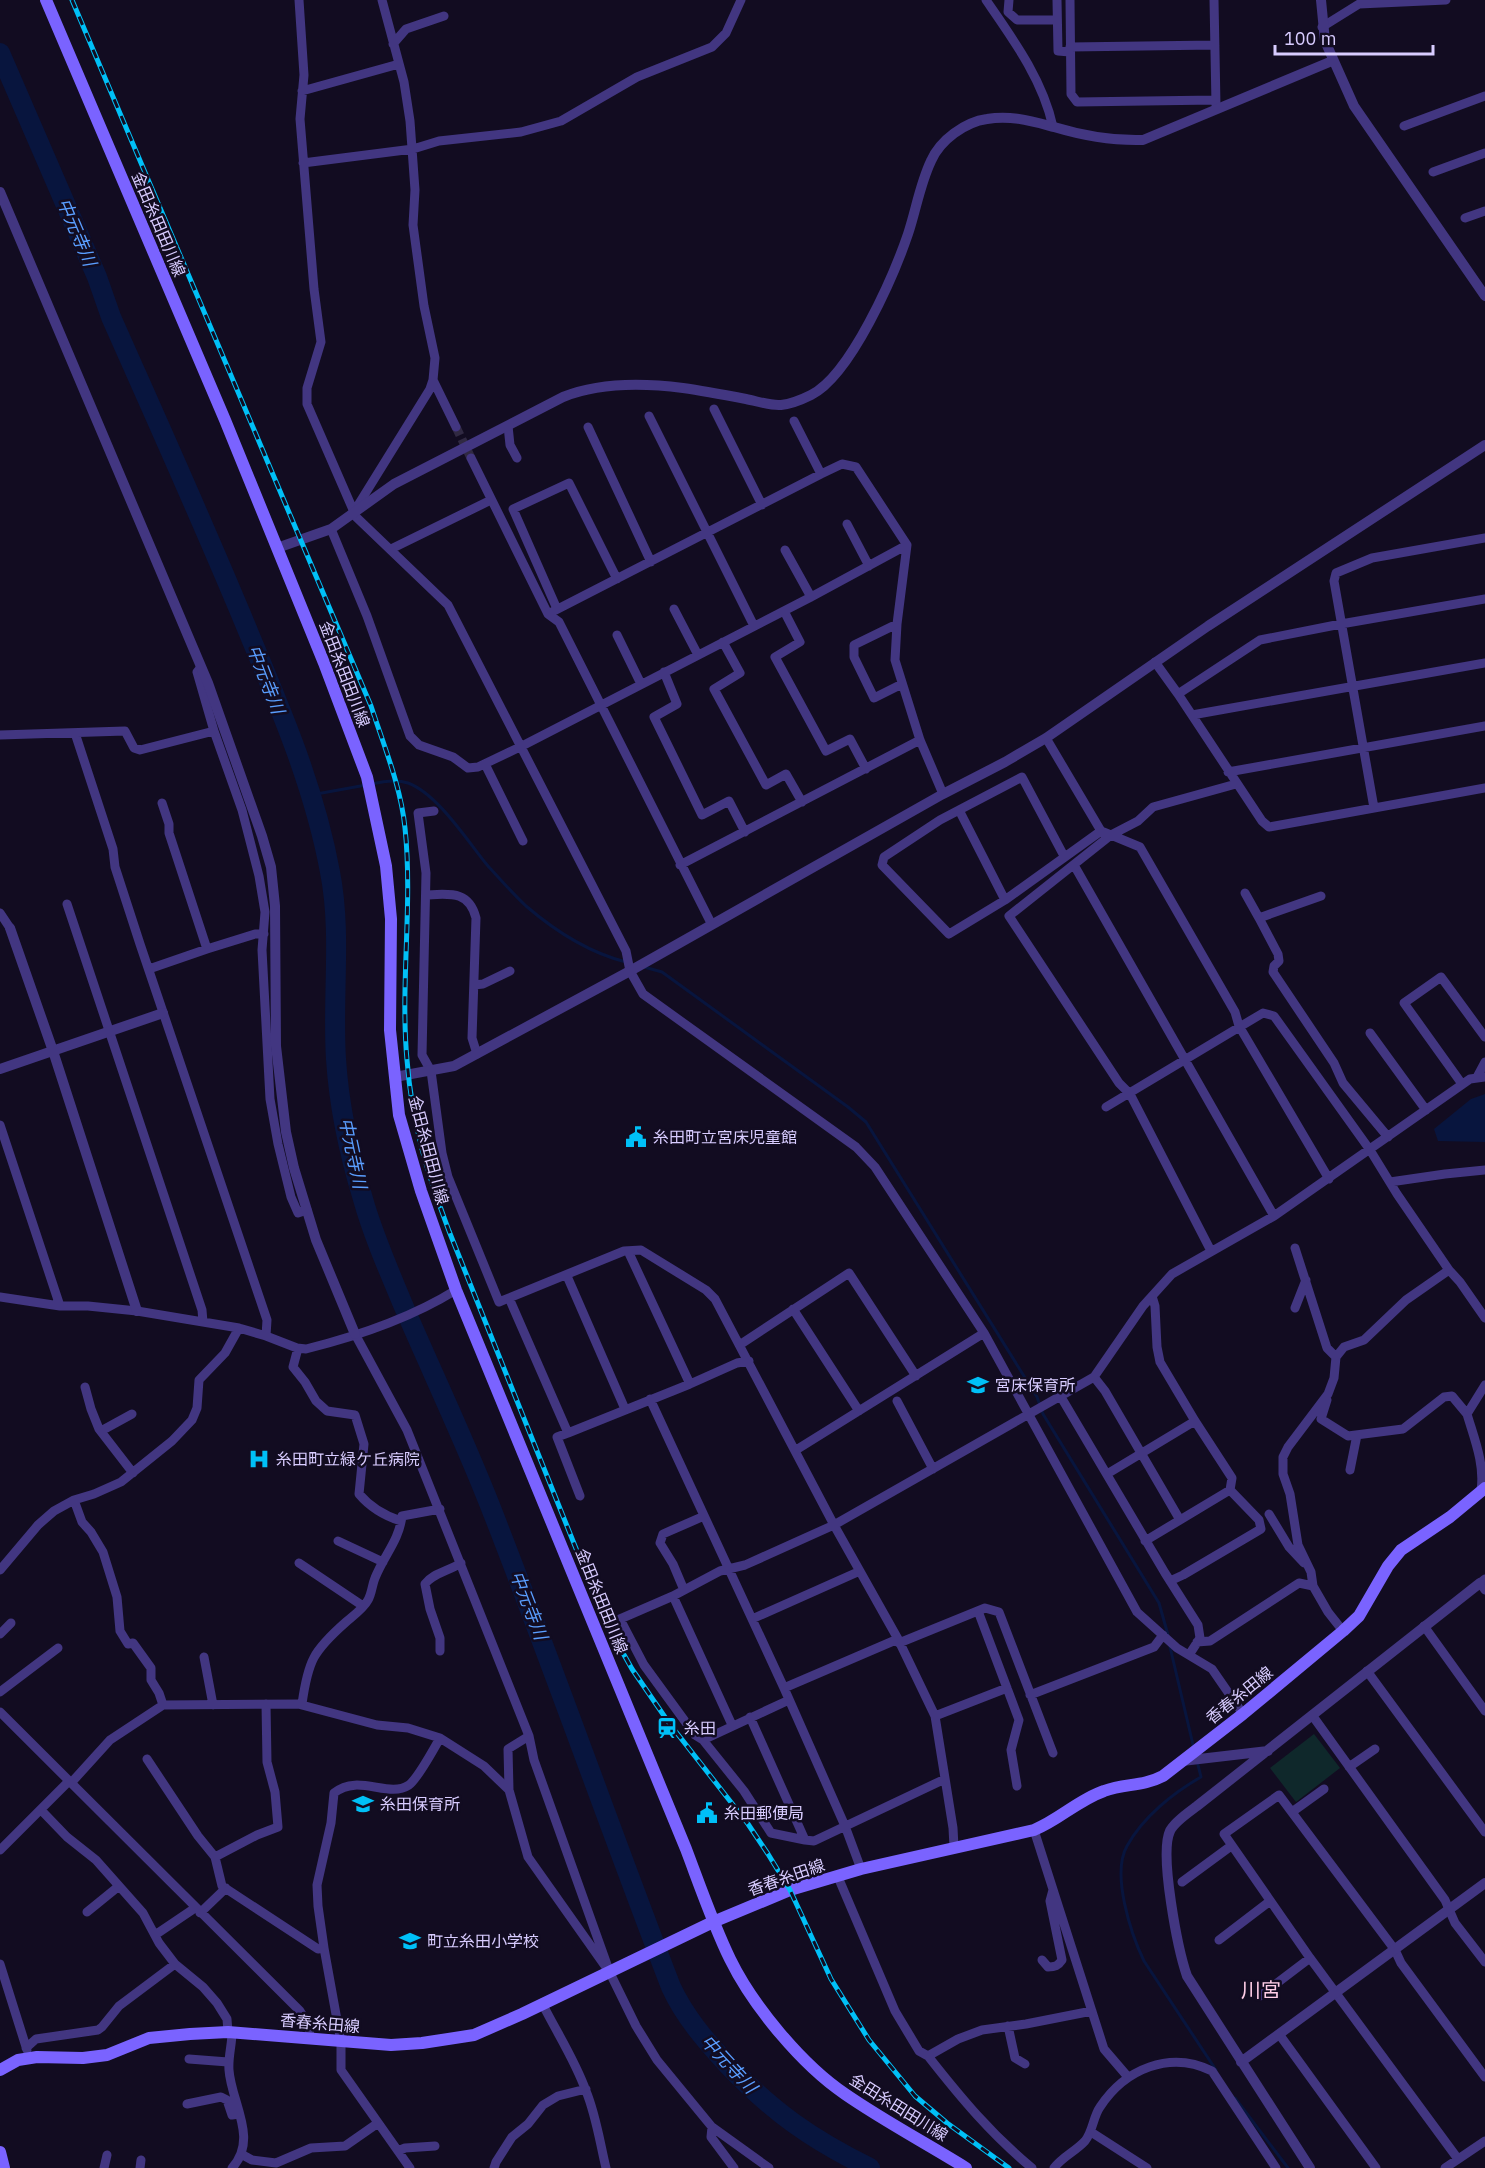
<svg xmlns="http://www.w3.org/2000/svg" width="1485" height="2168" viewBox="0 0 1485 2168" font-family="'IBM Plex Sans','Noto Sans JP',sans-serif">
  <rect width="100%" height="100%" fill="#120c21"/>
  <path fill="#0f282b" d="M1314 1734 1340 1768 1296 1802 1270 1768Z"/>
  <path fill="#08153e" d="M1485 1094V1142L1438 1141 1434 1129 1471 1099Z"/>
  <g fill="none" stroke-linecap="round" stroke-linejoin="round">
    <path stroke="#08153e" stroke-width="3" d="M372 784C384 781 396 779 408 783 438 794 468 842 488 866 500 879 513 894 526 906 554 930 590 953 626 962
      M311 795 366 785
      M644 967 662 972 848 1107 866 1122 1037 1397 1043 1414 1159 1603 1168 1635
      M1170 1647 1194 1749
      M1197 1761 1201 1777C1173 1793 1143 1817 1127 1846 1111 1874 1131 1934 1144 1961L1216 2070
      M1235 2098 1288 2168"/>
    <path stroke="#08153e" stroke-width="20" d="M0 53 97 277 111 317C158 423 206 529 250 636 282 712 315 790 330 872 342 933 332 997 336 1059 339 1106 349 1153 363 1199 373 1235 389 1271 404 1307 432 1372 463 1437 489 1503 552 1663 609 1826 671 1987 685 2017 705 2040 727 2064 773 2112 811 2139 870 2168"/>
    <path stroke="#302942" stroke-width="9" stroke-dasharray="9 4.5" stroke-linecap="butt" d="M456 427 471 458"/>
    <path stroke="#423681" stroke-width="9" d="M299 0 304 75 300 119 314 289 321 342 307 388V404L354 512 353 514 448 605 626 951 630 971 643 994 856 1147 875 1167 984 1333 1137 1612 1177 1648 1212 1669 1243 1714
      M986 0C1013 39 1043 80 1053 127
      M1009 0 1008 12 1017 20H1057
      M1057 0 1058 51 1070 52
      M1070 0 1071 94 1077 102 1215 100
      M1214 0 1216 105
      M1322 27 1359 4 1446 0
      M393 44 406 29 444 16
      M1070 47 1215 45
      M302 91 399 64
      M1404 126 1485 96
      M303 163 413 149 439 141 521 132 561 121 637 77 712 47 726 33 741 0
      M1433 172 1485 153
      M1465 218 1485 211
      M433 380 456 427
      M714 409 762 505
      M649 416 754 626
      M794 421 821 474
      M508 426 510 445 517 458
      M588 427 651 562
      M471 458 548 614 559 622 711 923
      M355 510 430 389 433 380 435 358 424 306 413 225 415 190 410 121 404 82 382 0
      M847 524 869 566
      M331 529 367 616 410 736 419 745 453 757 468 768 478 767 522 746 811 597 907 545
      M391 549 491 500
      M785 550 811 597
      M557 609 513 509 569 483 617 579
      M674 609 698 655
      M784 611 800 642 775 657 826 751 850 739 866 769
      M548 614 821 474 842 464 856 467 907 545 897 624 895 660 920 740 943 794
      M897 624 854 645V657L874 698 902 684
      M617 635 641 684
      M723 642 740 673 714 689 766 785 786 774 802 802
      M1155 662 1178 694 1262 821 1269 827 1485 788
      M201 667 197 672 214 731 242 810 259 876 265 912 262 950 270 1099 278 1144 291 1197 298 1213 307 1210
      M664 672 677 704 654 717 702 815 729 801 745 832
      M1178 694 1260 640 1341 624 1485 599
      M1192 715 1485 663
      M75 733 113 849 115 867 140 944 267 1320 266 1336
      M0 735 125 731 134 748 140 750 214 731
      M1046 738 1101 831 1111 835 1138 821 1153 807 1236 784
      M485 764 523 841
      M1228 772 1485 726
      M1374 808 1334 581 1336 573 1372 558 1485 538
      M959 810 1005 900
      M434 811 418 813 426 873 422 1055 431 1071 442 1153 448 1177 499 1302 624 1251 641 1250 706 1290 715 1299 834 1525 898 1639 935 1716 953 1828 954 1847
      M1064 856 1022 777 940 820 884 857 882 865 949 934 1005 900 1101 831
      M680 865 920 740
      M1074 865 1274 1216
      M1245 893 1259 918
      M426 895C449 894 469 890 476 918L472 1038 477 1054
      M1321 896 1259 918 1278 954 1279 961 1274 966 1273 972 1334 1063 1343 1083 1388 1137
      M67 904 202 1310 203 1322
      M0 913 10 928
      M207 949 255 934H264
      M149 969 207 949 169 833V824L162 803
      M474 985 483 984 510 971
      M1370 1033 1426 1110
      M1477 1077 1485 1062
      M1462 1084 1404 1003 1441 977 1485 1037
      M1106 1107 1263 1013 1274 1016 1370 1150 1397 1194 1449 1270 1460 1282 1485 1318
      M0 1125 60 1306
      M1390 1182 1445 1174 1485 1170
      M1295 1248 1327 1348 1336 1357
      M628 1251 690 1384
      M1211 1251 1130 1094 1119 1083 1009 916 1111 835 1140 847 1235 1012 1239 1026 1329 1179
      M567 1276 625 1409
      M0 1297 60 1306H88L137 1311 239 1328 266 1336 297 1348 306 1349C358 1336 411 1318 456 1290
      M509 1298 568 1433 690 1384 737 1363 749 1361
      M1295 1308 1306 1280
      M793 1309 859 1411
      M355 1334 407 1430 529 1736 508 1749 509 1790 528 1857 610 1973
      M741 1344 849 1273 916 1376
      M298 1348 293 1367 305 1382 316 1401 327 1411 355 1415 364 1444 359 1494C370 1507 385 1516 401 1521
      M1094 1377 1105 1391 1180 1520
      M85 1387 91 1409 99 1429 133 1473
      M1061 1397 1165 1573 1198 1625 1200 1638 1189 1655
      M650 1399 784 1688 845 1826 861 1869
      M1327 1400 1321 1419 1348 1436 1403 1429 1444 1397 1452 1396 1467 1414
      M897 1401 933 1469
      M101 1431 132 1414
      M568 1433 557 1437 580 1496
      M796 1450 984 1333
      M1350 1470 1357 1435
      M1107 1474 1195 1421
      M1481 1490C1485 1464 1474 1438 1467 1414L1485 1385
      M74 1500 82 1522 91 1532 103 1552 117 1597 120 1631 128 1644 133 1643 151 1668V1680L159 1693 163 1705
      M1269 1514 1289 1547 1304 1563
      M338 1541 383 1562
      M1145 1541 1230 1490 1232 1478 1195 1421 1160 1362 1157 1347 1155 1306 1152 1296
      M299 1563 363 1606
      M0 1570 38 1525 54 1511 74 1500 94 1494 121 1482 172 1441 192 1420 197 1408 199 1380 225 1353 239 1328
      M1485 1579 1480 1583 1485 1590
      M1170 1581 1183 1575 1261 1529 1259 1520 1230 1490
      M684 1590 673 1564 660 1543 663 1534 704 1516
      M673 1596 620 1619 644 1665 695 1735 703 1740 789 1700
      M978 1611 1019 1720 1011 1750 1017 1786
      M752 1619 860 1571
      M1424 1626 1485 1711
      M1343 1631 1328 1612 1313 1586 1311 1572 1298 1545 1290 1494 1283 1474V1457L1288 1447 1328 1394 1334 1378 1336 1357 1344 1347 1364 1340 1406 1300 1449 1270
      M0 1634 11 1623
      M1197 1642 1210 1641 1299 1583 1313 1586
      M899 1643 985 1608 999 1612 1053 1753
      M440 1651V1638L430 1609 425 1584C433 1573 449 1571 461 1563
      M204 1657 213 1705
      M1367 1671 1485 1832
      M784 1688 898 1639
      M0 1692 58 1648
      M1030 1695 1154 1647 1163 1635
      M302 1704C308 1661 313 1651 346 1622 353 1616 364 1608 368 1600 372 1593 372 1585 375 1578 384 1555 399 1541 402 1516L440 1509
      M0 1712 300 2011 309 2026 310 2038
      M1312 1715 1445 1900 1455 1923 1485 1962
      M935 1716 1007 1688
      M750 1717 805 1840 814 1841 945 1779
      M732 1725 673 1596 720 1571 745 1565 834 1525 1094 1377 1143 1306 1172 1274 1274 1216 1470 1079 1485 1077
      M529 1736 534 1760 610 1973 636 2026 657 2060 712 2127 769 2168
      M703 1740 744 1791 771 1833 805 1840
      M147 1759 198 1836 215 1857 222 1886 318 1949 324 1948 341 2042V2070L410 2168
      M1349 1767 1375 1749
      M71 1783 110 1740 163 1705 298 1704 377 1725 408 1728 440 1738 484 1766 509 1790
      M41 1810 67 1837 96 1860 143 1913 159 1943 175 1964 203 1987 217 2003 227 2019 228 2032
      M1292 1812 1324 1789
      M1034 1830 1104 2049 1128 2077
      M0 1850 69 1781
      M215 1857 257 1835 278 1827 275 1792 267 1762 266 1704
      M838 1877 895 2011 919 2051 928 2056 958 2039 982 2030 1026 2024 1092 2011
      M1182 1882 1231 1846
      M87 1912 119 1886
      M200 1913 226 1888
      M155 1935 195 1908
      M1219 1940 1270 1901
      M324 1948 318 1906 317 1885 331 1823 334 1793C359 1773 388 1799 409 1785 417 1779 435 1747 440 1738
      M1042 1960 1048 1967C1055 1967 1058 1966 1062 1960L1050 1901 1053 1890
      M0 1964 27 2050
      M1260 1996 1310 1958
      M542 2003C557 2033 575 2060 586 2091 596 2115 600 2143 606 2168
      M1008 2026 1015 2058 1025 2064
      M232 2032C232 2045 228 2057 229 2070 231 2102 259 2139 232 2168
      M1279 2034 1376 2168
      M26 2048 36 2039 98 2030 102 2027 119 2006 175 1964
      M928 2056C961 2098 991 2134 1032 2168
      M189 2059 228 2062
      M187 2104 221 2097 227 2100 232 2115 239 2114
      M712 2127 711 2137 734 2168
      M1091 2132 1147 2168
      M398 2151 405 2148 435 2146
      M241 2154 252 2160 276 2163 311 2148 345 2146 378 2123
      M1458 2159 1310 1958 1224 1834 1279 1795 1395 1950 1401 1963 1485 2077
      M104 2168 107 2155
      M140 2168 141 2160
      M494 2168 496 2162 512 2137 528 2124 543 2105 558 2096 586 2089
      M1054 2168C1062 2157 1076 2151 1085 2141 1093 2131 1093 2117 1100 2107 1125 2069 1170 2050 1212 2071L1276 2168
      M1445 2168 1485 2141"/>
    <path stroke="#423681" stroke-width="10" d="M1321 0 1325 41 1354 106 1485 296
      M0 192 208 683 262 836 271 867 275 906 276 1046 286 1132 294 1168 316 1240 355 1334
      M277 548 331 529 394 484 563 397C600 382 644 383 683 388 704 391 725 395 746 399 757 401 770 406 781 405 790 404 803 399 811 395 851 375 894 275 908 234 916 210 920 184 931 161 940 140 965 122 987 119 1011 115 1031 121 1054 127 1084 136 1111 141 1143 140L1332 61
      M10 928 53 1051 137 1311
      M0 1069 163 1013
      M395 1077 454 1066 630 971 943 794 1005 762 1046 738 1208 626 1485 445
      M1182 1761 1268 1751
      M1241 2062 1485 1883
      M1310 2168 1187 1976C1178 1950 1159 1854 1170 1831 1174 1822 1189 1812 1197 1806L1480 1583"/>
    <path stroke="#7a63ff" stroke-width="12" d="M46 0 225 420 324 663 367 777 386 866 391 919 390 1030 399 1115 421 1191 456 1290 686 1849C700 1886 713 1924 730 1959 753 2006 802 2065 845 2094 884 2121 926 2143 966 2168
      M0 2070 18 2060 37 2057 83 2058 107 2055 149 2038 190 2034 228 2032 391 2045 422 2043 474 2035 522 2014 713 1922 790 1890 861 1869 1034 1830C1059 1820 1078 1800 1104 1791 1125 1783 1142 1787 1163 1776L1243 1714 1343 1631 1359 1616 1388 1566 1401 1550 1450 1517 1485 1488
      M0 2152 4 2168"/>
    <defs>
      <path id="rail" d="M72 0 371 706C384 746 401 787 405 828 413 905 400 983 407 1060 412 1124 427 1172 449 1231L605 1621 632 1669 669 1723 748 1824 768 1854 790 1890 831 1979 869 2040 915 2096 947 2123 1009 2168"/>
    </defs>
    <use href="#rail" stroke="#00c0f7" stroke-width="5"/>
    <use href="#rail" stroke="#120c21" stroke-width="3" stroke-dasharray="9" stroke-linecap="butt"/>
  </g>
  <defs>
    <symbol id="civic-bare" viewBox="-9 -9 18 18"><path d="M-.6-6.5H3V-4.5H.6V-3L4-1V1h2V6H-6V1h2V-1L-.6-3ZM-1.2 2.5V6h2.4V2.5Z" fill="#00c0f7" stroke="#120c21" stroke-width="2.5" paint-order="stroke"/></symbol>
    <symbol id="school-bare" viewBox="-9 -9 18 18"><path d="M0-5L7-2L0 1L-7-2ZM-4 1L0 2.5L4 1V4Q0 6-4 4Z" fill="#00c0f7" stroke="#120c21" stroke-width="2.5" paint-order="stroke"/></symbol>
    <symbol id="hospital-bare" viewBox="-9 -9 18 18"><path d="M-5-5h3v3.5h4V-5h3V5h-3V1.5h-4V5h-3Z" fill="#00c0f7" stroke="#120c21" stroke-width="2.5" paint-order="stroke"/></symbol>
    <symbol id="station-bare" viewBox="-9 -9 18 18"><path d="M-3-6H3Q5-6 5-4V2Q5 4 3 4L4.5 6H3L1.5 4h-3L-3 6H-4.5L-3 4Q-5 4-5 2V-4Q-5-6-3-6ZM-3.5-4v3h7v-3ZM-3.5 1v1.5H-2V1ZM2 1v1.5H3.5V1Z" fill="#00c0f7" stroke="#120c21" stroke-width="2.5" paint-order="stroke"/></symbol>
  </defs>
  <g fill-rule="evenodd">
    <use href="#civic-bare" x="621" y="1122" width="30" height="30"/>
    <use href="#school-bare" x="963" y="1370" width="30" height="30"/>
    <use href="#hospital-bare" x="244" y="1444" width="30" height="30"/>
    <use href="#station-bare" x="652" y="1713" width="30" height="30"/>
    <use href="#school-bare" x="348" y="1789" width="30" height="30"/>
    <use href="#civic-bare" x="692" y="1798" width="30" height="30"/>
    <use href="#school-bare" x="395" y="1926" width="30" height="30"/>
  </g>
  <g text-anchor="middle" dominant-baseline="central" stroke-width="5" stroke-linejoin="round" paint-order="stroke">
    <g font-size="16" fill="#d8ccff" stroke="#120c21">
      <text transform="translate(159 224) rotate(67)">金田糸田田川線</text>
      <text transform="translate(345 674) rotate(69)">金田糸田田川線</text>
      <text transform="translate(429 1150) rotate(75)">金田糸田田川線</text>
      <text transform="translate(602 1601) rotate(68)">金田糸田田川線</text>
      <text transform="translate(1239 1695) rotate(-39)">香春糸田線</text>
      <text transform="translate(786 1877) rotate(-19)">香春糸田線</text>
      <text transform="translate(320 2023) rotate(5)">香春糸田線</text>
      <text transform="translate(899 2107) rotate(32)">金田糸田田川線</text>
    </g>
    <g font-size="16" fill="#d8ccff" stroke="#120c21" text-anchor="start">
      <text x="653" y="1137">糸田町立宮床児童館</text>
      <text x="995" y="1385">宮床保育所</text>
      <text x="276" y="1459">糸田町立緑ケ丘病院</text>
      <text x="684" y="1728">糸田</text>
      <text x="380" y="1804">糸田保育所</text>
      <text x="724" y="1813">糸田郵便局</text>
      <text x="427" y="1941">町立糸田小学校</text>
    </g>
    <g font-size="18" font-style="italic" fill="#5a9eff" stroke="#120c21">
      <text transform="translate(77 232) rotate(67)">中元寺川</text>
      <text transform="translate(266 679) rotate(69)">中元寺川</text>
      <text transform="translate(353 1153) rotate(78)">中元寺川</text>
      <text transform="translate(529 1605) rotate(69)">中元寺川</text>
      <text transform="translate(729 2064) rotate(47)">中元寺川</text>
    </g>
    <g font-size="20" fill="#ffcee7" stroke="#120c21">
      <text x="1261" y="1989">川宮</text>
    </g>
  </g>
  <path d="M1275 45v9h158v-9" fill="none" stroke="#d8ccff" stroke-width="3"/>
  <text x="1284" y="45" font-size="18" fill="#d8ccff" stroke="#120c21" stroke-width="4.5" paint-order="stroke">100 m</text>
</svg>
